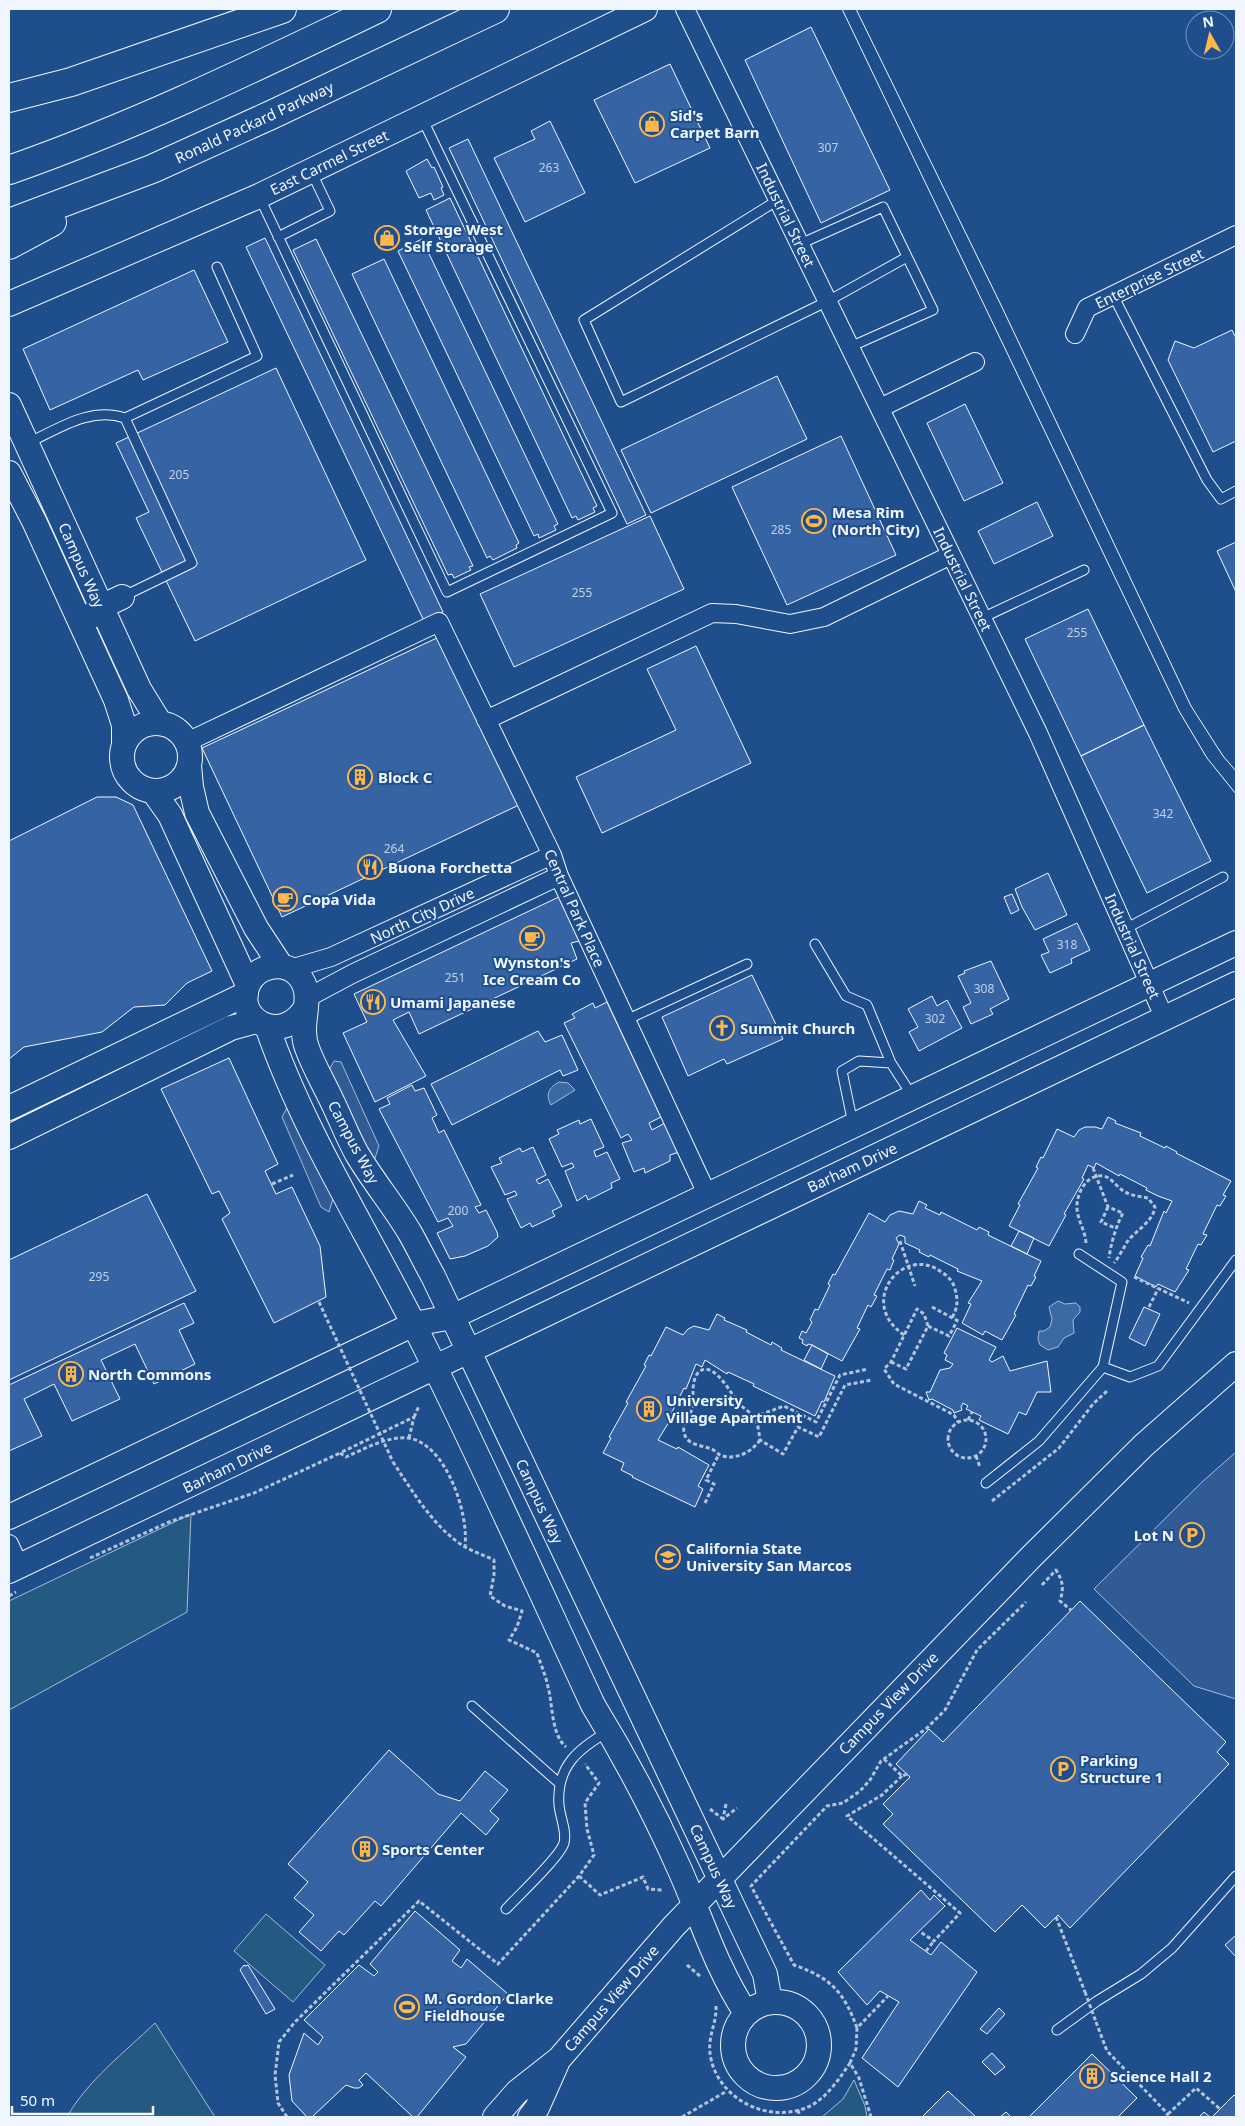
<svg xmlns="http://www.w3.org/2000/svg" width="1245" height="2126" viewBox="0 0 1245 2126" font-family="'Noto Sans',sans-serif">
  <rect width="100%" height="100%" fill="#1f4e8c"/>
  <path fill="#245a82" stroke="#a8bbd7" d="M191 1514 187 1612 9 1710V1601Z
    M266 1914 325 1965 293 2002 234 1951Z
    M155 2023 215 2117H67C86 2082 126 2051 155 2023Z
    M854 2080 865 2106 867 2117H822L843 2099Z"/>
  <path fill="#305b95" stroke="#a8bbd7" d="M334 1061 341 1062 379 1146 372 1167 327 1074Z
    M291 1100 334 1195 329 1212 321 1207 282 1117Z
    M1236 1452V1699L1194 1686 1094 1589 1202 1482Z"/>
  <path fill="#3b69a3" stroke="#a8bbd7" d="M559 1082 568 1083 575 1090 551 1105C545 1095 549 1087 559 1082Z
    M1058 1301 1065 1304 1076 1303 1080 1307V1312L1073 1320 1074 1333 1064 1338 1058 1347 1048 1350 1040 1345 1038 1339 1039 1331H1044L1050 1327 1052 1319 1049 1307Z"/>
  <path fill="#3563a3" stroke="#f2f6ff" d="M811 27 890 190 821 223 745 60Z
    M670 64 710 148 635 183 594 100Z
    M550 121 585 193 525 222 494 158 535 139 531 131Z
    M468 139 646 515 627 524 449 148Z
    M427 159 432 168 434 167 443 187 441 188 444 195 434 200 431 193 419 198 406 171Z
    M450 198 597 506 593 508 595 512 578 520 576 516 572 518 426 210Z
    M265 238 443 612 424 621 246 247Z
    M316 239 473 566 469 567 471 570 454 578 452 574 448 575 293 250Z
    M422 239 558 524 554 526 556 530 539 538 538 534 534 536 398 251Z
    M384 259 519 543 516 545 517 548 493 560 490 556 487 558 352 274Z
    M194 270 228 342 143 380 138 370 50 410 23 349Z
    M1232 330 1236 338V441L1213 452 1168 360 1175 341 1194 348Z
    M276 368 366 560 195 641 136 518 149 512 116 443Z
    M777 376 807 439 651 513 621 450Z
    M965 404 1003 483 964 501 927 423Z
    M841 436 896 555 787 605 732 487Z
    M1037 502 1053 536 994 564 978 531Z
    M650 516 684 589 514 667 480 594Z
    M1236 542V592L1217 551Z
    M1088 609 1144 725 1081 756 1025 639Z
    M439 637 519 805 282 917 202 748Z
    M696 646 751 763 602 833 576 777 676 730 647 669Z
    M1144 725 1211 861 1147 893 1081 756Z
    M97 797H116L133 805 212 971 187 983 165 1005 134 1007 102 1032 24 1047 9 1059V841Z
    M1048 873 1067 915 1035 930 1022 907 1015 889Z
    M1012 894 1019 910 1011 914 1004 897Z
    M563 895 583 940 571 943 577 959 419 1034 409 1012 393 1020 426 1076 375 1102 343 1033 367 1022 354 994Z
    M1077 923 1090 950 1071 959 1072 963 1050 973 1041 955 1049 952 1043 939Z
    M991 961 1009 999 990 1009 993 1014 971 1024 963 1007 971 1003 958 976 965 973 964 971Z
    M752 975 783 1039 727 1064 724 1059 688 1076 662 1017Z
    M932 996 937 1006 947 1000 962 1028 919 1051 909 1032 918 1027 908 1009Z
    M607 1002 661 1117 649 1123 652 1130 665 1123 679 1152 670 1155V1161L645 1173 644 1168 634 1172 622 1143 632 1140 628 1134 621 1138 564 1023 575 1018 572 1014 593 1003 595 1008Z
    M538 1031 545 1042 562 1035 578 1070 563 1076 560 1070 452 1125 431 1084Z
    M229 1058 278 1164 265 1171 276 1194 292 1187 320 1246 326 1297 274 1323 222 1219 230 1213 219 1191 212 1194 161 1089Z
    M412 1085 415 1091 424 1088 437 1115 432 1118 439 1133 444 1130 481 1205 475 1207 479 1213 486 1210 497 1232 498 1237 488 1246 465 1256 450 1259 437 1233 453 1226 448 1218 438 1222 379 1109 390 1104 387 1098Z
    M1108 1117 1116 1121 1115 1123 1141 1133 1140 1136 1165 1148 1166 1146 1177 1152 1176 1153 1231 1181 1223 1195 1226 1196 1220 1206 1217 1205 1203 1234 1207 1235 1201 1245 1198 1244 1186 1269 1189 1270 1175 1292 1158 1284 1156 1287 1135 1276 1143 1258 1141 1257 1148 1245 1150 1246 1164 1211 1166 1213 1172 1201 1158 1196 1146 1190 1147 1188 1120 1174 1119 1176 1096 1163 1094 1168 1088 1165 1082 1178 1084 1179 1064 1214 1066 1215 1049 1246 1009 1226 1020 1205 1018 1204 1038 1168 1036 1167 1041 1157 1043 1158 1057 1129 1074 1137 1079 1130 1085 1127H1095L1102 1129Z
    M591 1119 604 1147 594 1151 596 1157 607 1152 620 1179 611 1183 612 1188 588 1200 586 1195 577 1201 565 1171 574 1167 572 1163 562 1167 549 1139 559 1134 557 1130 579 1120 580 1124Z
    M533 1147 546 1175 536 1180 539 1184 548 1179 562 1206 552 1211 555 1216 532 1227 530 1223 521 1228 507 1199 517 1195 515 1191 505 1195 491 1167 502 1163 499 1158 520 1148 522 1152Z
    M147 1194 196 1291 9 1380V1260Z
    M919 1201 927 1205 925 1208 940 1215 941 1212 977 1230 979 1227 989 1232 988 1235 1041 1261 1034 1276 1036 1277 1031 1286 1028 1285 1014 1314 1016 1315 1002 1340 985 1331 983 1335 962 1323 971 1304 968 1303 982 1281 957 1271 958 1269 930 1255 929 1257 919 1252 920 1250 905 1243V1237L900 1235 896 1238 899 1244 892 1259 894 1260 890 1270 887 1269 874 1295 877 1296 871 1307 868 1305 857 1328 860 1329 842 1361 812 1345 808 1344 807 1346 802 1343 803 1340 799 1338 802 1331 806 1333 812 1322 810 1320 815 1309 818 1310 830 1285 828 1284 833 1274 835 1275 869 1213 885 1222 890 1215 899 1211 913 1214Z
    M1019 1231 1034 1238 1027 1254 1011 1246Z
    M184 1303 194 1323 179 1330 195 1364 154 1384 135 1344 101 1360 120 1399 72 1421 54 1384 24 1399 42 1436 9 1451V1385Z
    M1144 1307 1160 1314 1145 1346 1129 1338Z
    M717 1314 725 1318 724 1320 747 1330 746 1332 771 1345 772 1342 782 1348 781 1350 835 1376 824 1402 822 1401 815 1416 753 1386 754 1384 728 1372 727 1374 705 1360 702 1367 696 1364 686 1389 684 1388 670 1416 672 1417 658 1440 677 1449 678 1447 709 1465 698 1486 703 1489 695 1507 632 1477 633 1476 621 1470 624 1463 603 1453 611 1438 609 1437 628 1403 626 1402 646 1366 644 1365 649 1355 651 1356 666 1327 683 1335 688 1329 694 1326 709 1330Z
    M957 1328 996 1347 989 1360 992 1362 1003 1356 1010 1371 1047 1361 1051 1392H1037L1026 1415 1019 1412 1008 1434 979 1420 981 1416 966 1409 968 1406 963 1403 961 1407 962 1410 954 1413 953 1410 932 1399 929 1400 926 1392H930L940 1370 950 1368 953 1364 945 1360 947 1355 944 1353Z
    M812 1345 828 1354 821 1369 804 1360Z
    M1080 1601 1226 1742 1217 1752 1229 1764 1070 1928 1058 1915 1045 1928 1022 1905 995 1932 883 1824 893 1814 883 1804 910 1777 896 1764 929 1729 943 1742Z
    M389 1750 438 1794 460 1801 485 1771 508 1790 490 1811 499 1819 486 1835 461 1813 381 1906 375 1901 344 1935 339 1931 321 1951 299 1932 314 1915 294 1898 308 1882 288 1864Z
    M921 1890 930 1900 934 1895 945 1906 910 1940 931 1955 941 1942 977 1972 898 2087 862 2058 899 2002 880 1991 867 2005 838 1972Z
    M415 1911 460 1950 452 1961 461 1968 467 1959 508 1994 466 2044 453 2047 466 2057 417 2117H413L366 2073 359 2080 363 2085 359 2088H354L346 2085 312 2117H307L292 2101 289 2075 304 2033 318 2045 323 2037 304 2020 359 1965 374 1976 378 1972 370 1964Z
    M1236 1935V1957L1225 1945Z
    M244 1965 245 1966 248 1965 275 2009 266 2014 240 1970Z
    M999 2008 1005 2014 987 2034 980 2029Z
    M992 2053 1005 2067 995 2075 982 2062Z
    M1092 2054 1137 2098 1118 2117H1029Z
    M948 2091 976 2117H922Z
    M1234 2095 1236 2097V2117H1212Z
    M1006 2112 1011 2117H1000Z
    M1204 2112 1210 2117H1199Z"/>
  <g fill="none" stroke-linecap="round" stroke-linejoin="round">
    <defs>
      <path id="lane" d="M259 196 447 592 612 513 422 118
        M778 200 584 320 621 402 828 301 907 257
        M278 237 330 211 311 171
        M800 244 883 207 933 310 850 347
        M1113 295 1207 480 1221 499 1236 491
        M125 418 257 356 217 267
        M28 443C58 429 91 406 125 418L192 563 122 597
        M982 618 1084 570
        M1125 929 1223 877
        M815 944 846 996 867 1005 891 1063
        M626 1020 747 964
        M853 1124 842 1071 859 1061 891 1063 913 1097
        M1103 1367 1130 1377 1158 1366 1236 1260
        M986 1483 1039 1441 1103 1367 1122 1282 1079 1254
        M472 1706 559 1783
        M506 1909C518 1896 560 1857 564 1843 567 1831 560 1817 559 1805 556 1766 579 1748 609 1731
        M1057 2030 1097 2001 1141 1974 1172 1948 1236 1876"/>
      <path id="street" d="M685 9 1038 733 1165 1019
        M1075 334 1087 308 1236 235
        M880 408 975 362
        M486 720 712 613 736 614 790 624 824 617 951 555
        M187 742 439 622 552 855 559 876 708 1196
        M290 969 331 957 552 855
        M307 998 352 974 559 876
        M9 1544 19 1566"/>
      <path id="secondary" d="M9 304 259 196 645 9
        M9 405 139 689 160 723
        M9 473 34 521 116 700 124 725V742
        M90 617 101 607 122 597
        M122 757a34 34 0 1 1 68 0a34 34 0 1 1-68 0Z
        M189 765 191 787 197 813 256 928 281 966
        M153 791 170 815 248 985
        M306 1007C283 1047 233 1020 248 985 256 965 284 960 298 975 317 995 297 1022 307 1048 313 1065 323 1082 331 1099 340 1117 347 1136 357 1154 373 1181 394 1206 410 1233 418 1247 425 1262 433 1276L765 1974 770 2002
        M267 1026C303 1131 364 1226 414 1325 477 1450 534 1578 593 1705 625 1757 654 1812 679 1868 701 1917 716 1968 746 2013
        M9 1108 246 994
        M9 1137 231 1028 256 1021
        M9 1517 414 1324 452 1317 1236 943
        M9 1571 1236 984
        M733 2045a43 43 0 1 1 86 0a43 43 0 1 1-86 0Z
        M495 2117 517 2092 559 2059 674 1926 1032 1556 1144 1445 1236 1364
        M530 2117 537 2108 557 2063"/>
      <path id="highway" d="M9 98 71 82 282 9
        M9 170C135 126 256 67 377 9
        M9 223 152 169 271 115 495 9
        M9 245 52 222"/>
    </defs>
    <use href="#lane" stroke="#f2f6ff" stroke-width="11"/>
    <use href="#street" stroke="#f2f6ff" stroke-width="20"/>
    <use href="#secondary" stroke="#f2f6ff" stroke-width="26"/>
    <use href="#highway" stroke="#f2f6ff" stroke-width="30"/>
    <path stroke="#b3c4dc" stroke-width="3" stroke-dasharray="4 2.5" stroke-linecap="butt" d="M1093 1168 1108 1207 1123 1213C1116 1226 1111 1243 1109 1258
      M272 1184 293 1175
      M1108 1207 1101 1222 1115 1228
      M900 1241 915 1286
      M1086 1243C1085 1230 1078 1221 1077 1209 1076 1194 1086 1174 1103 1176 1111 1177 1116 1186 1122 1190 1130 1196 1139 1196 1148 1198L1155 1207C1153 1222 1135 1231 1127 1242 1123 1249 1119 1257 1114 1263
      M1134 1277 1189 1303
      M932 1307 960 1322
      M1149 1307 1158 1289
      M928 1326 924 1314 917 1309 891 1362 884 1369 894 1384 954 1415 958 1422
      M904 1335C856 1302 903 1245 940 1271 947 1275 953 1281 955 1289 958 1300 958 1307 952 1318
      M891 1362 906 1369 928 1326 949 1336 957 1321
      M414 1417 419 1406
      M754 1417 784 1406 816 1422 840 1375 868 1369
      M968 1420 972 1412
      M948 1439a19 19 0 1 1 38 0a19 19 0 1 1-38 0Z
      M409 1438 414 1417 340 1453 346 1457C364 1449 387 1436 408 1438 446 1443 469 1514 465 1546
      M760 1440C752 1452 735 1461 720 1455 717 1453 715 1450 711 1449 701 1445 686 1445 684 1432 682 1422 690 1416 693 1407 694 1402 693 1397 693 1392 693 1386 694 1375 700 1371 715 1361 732 1396 740 1405 745 1409 751 1413 755 1418 758 1424 759 1433 760 1440L783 1454 798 1427 819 1437 845 1385 872 1380
      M976 1456 980 1467
      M393 1462C413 1492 434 1528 465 1547 474 1552 484 1555 494 1560V1575L490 1596 505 1606 522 1611 517 1627 509 1640 537 1653C541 1665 546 1676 548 1687 553 1705 551 1734 566 1747
      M992 1501 1059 1448 1093 1404 1107 1391
      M705 1503 714 1484 706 1480 719 1454
      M90 1558 169 1522 254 1493 340 1453
      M1042 1585 1056 1570C1063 1581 1064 1588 1060 1601L1071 1610
      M9 1596 16 1592
      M884 1759 902 1776 907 1774
      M902 1776 882 1795 847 1816 960 1913 934 1941 919 1931
      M726 1804 723 1819 737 1808
      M710 1809 723 1819
      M579 1876 600 1895 643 1877 648 1889 662 1890
      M1056 1917 1085 1992
      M926 1951 934 1941
      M687 1965 701 1977
      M716 2006C717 2025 706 2037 711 2059 720 2100 769 2124 808 2107 826 2099 839 2079 850 2063L859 2078 871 2117
      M1096 2022 1107 2051 1168 2114 1164 2117
      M857 2028C844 1992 831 1978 794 1965L751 1886 827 1806 843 1803 860 1791 870 1780 881 1761 927 1728 945 1710 977 1650 1026 1602
      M850 2063 856 2049 857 2028 888 1996
      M798 2110 800 2117
      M1168 2114 1196 2088 1220 2109
      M287 2117 278 2103 275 2075 279 2042 295 2022 419 1901 498 1964 579 1876 594 1855 587 1829 585 1803 599 1783 585 1764
      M682 2117 727 2091"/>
    <use href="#lane" stroke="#1f4e8c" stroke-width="9"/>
    <use href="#street" stroke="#1f4e8c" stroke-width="18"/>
    <use href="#secondary" stroke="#1f4e8c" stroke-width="24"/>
    <use href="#highway" stroke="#1f4e8c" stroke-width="28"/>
    <path stroke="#f2f6ff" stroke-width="1" d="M842 9 1179 711 1207 758 1236 794
      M856 9 1000 303 1191 706 1223 756 1236 771"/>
    <path stroke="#b3c4dc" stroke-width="3" stroke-dasharray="4 2.5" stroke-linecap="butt" d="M319 1302 393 1462
      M1085 1992 1096 2022"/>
  </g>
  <defs>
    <symbol id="shop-ring" viewBox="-11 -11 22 22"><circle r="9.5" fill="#1f4e8c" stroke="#ffb74d" stroke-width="1.5"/><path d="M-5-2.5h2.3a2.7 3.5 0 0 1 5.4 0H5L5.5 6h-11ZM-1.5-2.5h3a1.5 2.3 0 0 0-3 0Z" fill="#ffb74d"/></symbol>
    <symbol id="stadium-ring" viewBox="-11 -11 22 22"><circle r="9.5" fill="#1f4e8c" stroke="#ffb74d" stroke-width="1.5"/><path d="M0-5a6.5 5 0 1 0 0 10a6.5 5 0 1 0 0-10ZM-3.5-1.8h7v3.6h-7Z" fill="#ffb74d"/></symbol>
    <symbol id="building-ring" viewBox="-11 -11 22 22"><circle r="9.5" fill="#1f4e8c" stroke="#ffb74d" stroke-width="1.5"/><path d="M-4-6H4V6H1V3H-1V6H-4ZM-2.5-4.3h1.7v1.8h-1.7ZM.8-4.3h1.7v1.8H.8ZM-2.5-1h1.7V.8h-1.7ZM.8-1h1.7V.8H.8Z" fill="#ffb74d"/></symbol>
    <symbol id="restaurant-ring" viewBox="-11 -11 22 22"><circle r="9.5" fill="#1f4e8c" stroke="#ffb74d" stroke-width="1.5"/><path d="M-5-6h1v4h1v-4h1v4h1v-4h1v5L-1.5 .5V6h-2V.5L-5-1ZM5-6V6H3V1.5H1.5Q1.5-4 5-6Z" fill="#ffb74d"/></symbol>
    <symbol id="cafe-ring" viewBox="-11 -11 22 22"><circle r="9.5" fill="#1f4e8c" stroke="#ffb74d" stroke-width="1.5"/><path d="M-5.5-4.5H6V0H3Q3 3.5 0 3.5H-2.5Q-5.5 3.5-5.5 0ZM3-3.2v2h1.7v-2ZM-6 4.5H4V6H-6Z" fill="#ffb74d"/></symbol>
    <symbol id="church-ring" viewBox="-11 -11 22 22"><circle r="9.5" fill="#1f4e8c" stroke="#ffb74d" stroke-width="1.5"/><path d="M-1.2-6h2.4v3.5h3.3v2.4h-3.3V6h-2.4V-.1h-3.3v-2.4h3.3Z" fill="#ffb74d"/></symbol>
    <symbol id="parking-ring" viewBox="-11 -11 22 22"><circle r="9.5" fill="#1f4e8c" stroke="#ffb74d" stroke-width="1.5"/><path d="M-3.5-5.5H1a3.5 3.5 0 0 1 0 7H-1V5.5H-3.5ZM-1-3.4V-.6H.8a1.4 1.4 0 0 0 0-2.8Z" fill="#ffb74d"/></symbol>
    <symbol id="university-ring" viewBox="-11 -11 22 22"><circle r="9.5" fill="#1f4e8c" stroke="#ffb74d" stroke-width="1.5"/><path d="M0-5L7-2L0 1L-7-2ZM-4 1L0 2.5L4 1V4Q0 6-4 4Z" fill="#ffb74d"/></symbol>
  </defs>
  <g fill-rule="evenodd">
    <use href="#shop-ring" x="638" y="110" width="28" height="28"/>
    <use href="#shop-ring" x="373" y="224" width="28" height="28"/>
    <use href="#stadium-ring" x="800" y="507" width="28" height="28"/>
    <use href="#building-ring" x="346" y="763" width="28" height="28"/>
    <use href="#restaurant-ring" x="356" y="853" width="28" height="28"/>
    <use href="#cafe-ring" x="271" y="885" width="28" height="28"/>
    <use href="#cafe-ring" x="518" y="924" width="28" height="28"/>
    <use href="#restaurant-ring" x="359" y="988" width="28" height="28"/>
    <use href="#church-ring" x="708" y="1014" width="28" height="28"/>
    <use href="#building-ring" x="57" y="1360" width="28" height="28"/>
    <use href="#building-ring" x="635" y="1395" width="28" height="28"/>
    <use href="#parking-ring" x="1178" y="1521" width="28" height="28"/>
    <use href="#university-ring" x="654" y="1543" width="28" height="28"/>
    <use href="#parking-ring" x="1049" y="1755" width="28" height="28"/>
    <use href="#building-ring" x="351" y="1835" width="28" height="28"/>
    <use href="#stadium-ring" x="393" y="1993" width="28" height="28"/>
    <use href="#building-ring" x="1078" y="2062" width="28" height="28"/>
  </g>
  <g text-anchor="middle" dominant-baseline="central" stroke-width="4" stroke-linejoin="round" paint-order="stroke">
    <g font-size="12" fill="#c3d1e8">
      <text x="828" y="147">307</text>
      <text x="549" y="167">263</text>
      <text x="179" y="474">205</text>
      <text x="781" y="529">285</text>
      <text x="582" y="592">255</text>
      <text x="1077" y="632">255</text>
      <text x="1163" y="813">342</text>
      <text x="394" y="848">264</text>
      <text x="1067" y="944">318</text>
      <text x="455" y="977">251</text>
      <text x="984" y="988">308</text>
      <text x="935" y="1018">302</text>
      <text x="458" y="1210">200</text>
      <text x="99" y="1276">295</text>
    </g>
    <g font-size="15" font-weight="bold" fill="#f2f6ff" stroke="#1f4e8c" text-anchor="start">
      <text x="670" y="115">Sid's<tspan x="670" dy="17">Carpet Barn</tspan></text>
      <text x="404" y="229">Storage West<tspan x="404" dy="17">Self Storage</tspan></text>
      <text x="832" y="512">Mesa Rim<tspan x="832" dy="17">(North City)</tspan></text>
      <text x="378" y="777">Block C</text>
      <text x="388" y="867">Buona Forchetta</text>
      <text x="302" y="899">Copa Vida</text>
      <text x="532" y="962" text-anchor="middle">Wynston's<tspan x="532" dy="17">Ice Cream Co</tspan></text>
      <text x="390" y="1002">Umami Japanese</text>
      <text x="740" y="1028">Summit Church</text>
      <text x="88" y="1374">North Commons</text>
      <text x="666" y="1400">University<tspan x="666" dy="17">Village Apartment</tspan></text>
      <text x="1174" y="1535" text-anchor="end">Lot N</text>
      <text x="686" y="1548">California State<tspan x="686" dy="17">University San Marcos</tspan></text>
      <text x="1080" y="1760">Parking<tspan x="1080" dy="17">Structure 1</tspan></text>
      <text x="382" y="1849">Sports Center</text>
      <text x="424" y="1998">M. Gordon Clarke<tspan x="424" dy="17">Fieldhouse</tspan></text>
      <text x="1110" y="2076">Science Hall 2</text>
    </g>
    <g font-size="15" fill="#f2f6ff" stroke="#1f4e8c">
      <text transform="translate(254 122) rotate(-25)">Ronald Packard Parkway</text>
      <text transform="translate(329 162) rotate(-26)">East Carmel Street</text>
      <text transform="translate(786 215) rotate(64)">Industrial Street</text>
      <text transform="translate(1149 278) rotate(-26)">Enterprise Street</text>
      <text transform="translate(82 565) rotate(66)">Campus Way</text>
      <text transform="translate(963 579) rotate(64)">Industrial Street</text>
      <text transform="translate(575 908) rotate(66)">Central Park Place</text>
      <text transform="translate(422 915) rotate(-25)">North City Drive</text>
      <text transform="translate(1133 946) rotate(66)">Industrial Street</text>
      <text transform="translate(354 1142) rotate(62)">Campus Way</text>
      <text transform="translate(852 1167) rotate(-25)">Barham Drive</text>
      <text transform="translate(227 1467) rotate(-26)">Barham Drive</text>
      <text transform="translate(540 1501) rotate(65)">Campus Way</text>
      <text transform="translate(888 1703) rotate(-46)">Campus View Drive</text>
      <text transform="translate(714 1866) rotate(65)">Campus Way</text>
      <text transform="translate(611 1998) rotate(-49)">Campus View Drive</text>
    </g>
  </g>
  <rect width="1245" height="2126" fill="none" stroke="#f2f6ff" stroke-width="20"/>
  <g transform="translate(1210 35) rotate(352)"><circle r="24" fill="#1f4e8c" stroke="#7391ba"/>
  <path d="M0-4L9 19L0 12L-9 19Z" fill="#ffb74d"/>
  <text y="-8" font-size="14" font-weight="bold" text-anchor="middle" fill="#f2f6ff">N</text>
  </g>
  <path d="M12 2106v8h141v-8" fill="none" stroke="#f2f6ff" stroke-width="2.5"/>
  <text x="20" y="2106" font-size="15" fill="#f2f6ff" stroke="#1f4e8c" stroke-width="4" paint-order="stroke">50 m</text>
</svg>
